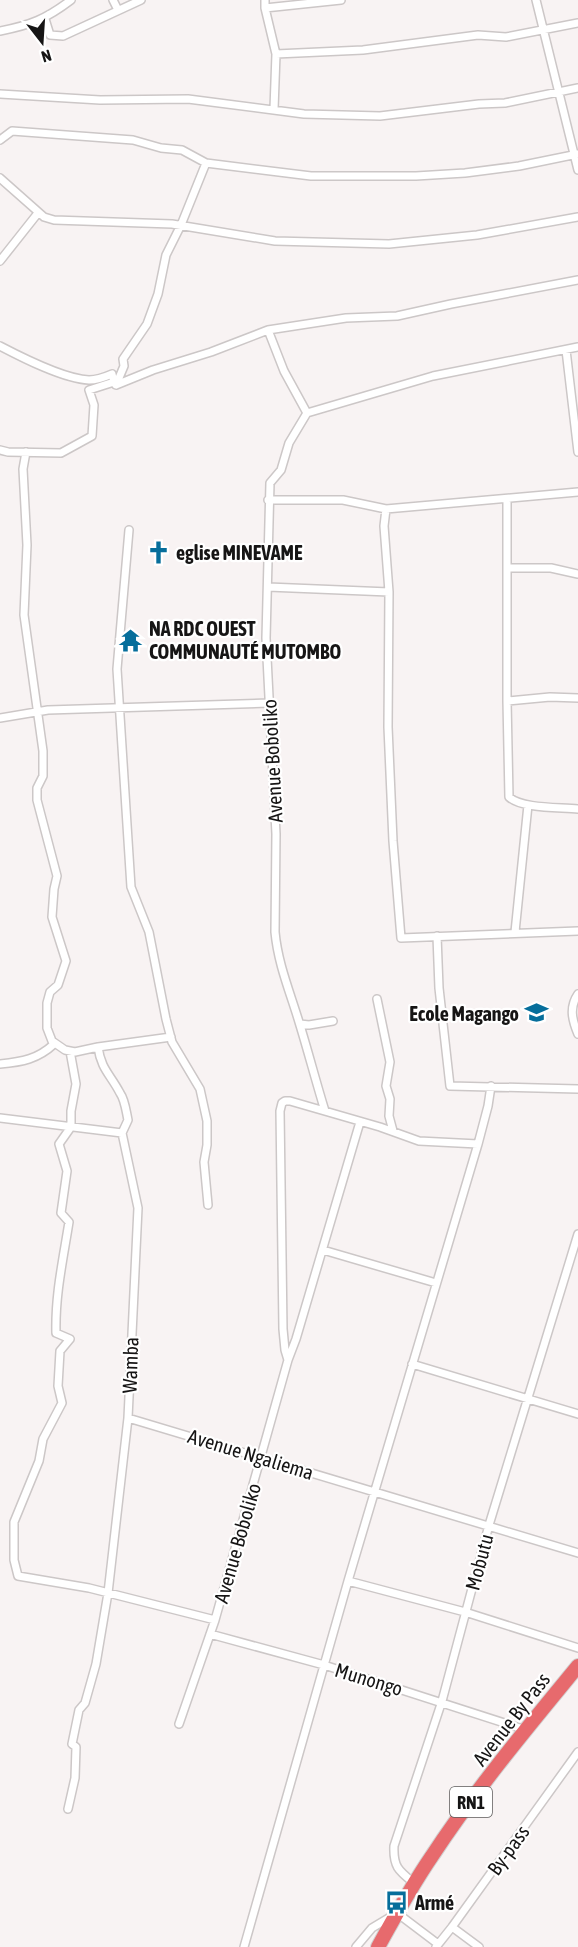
<svg xmlns="http://www.w3.org/2000/svg" width="578" height="1947" viewBox="0 0 578 1947" font-family="'Asap Condensed',sans-serif">
  <rect width="100%" height="100%" fill="#f8f3f3"/>
  <g fill="none" stroke-linecap="round" stroke-linejoin="round">
    <defs>
      <path id="street" d="M113 0 118 10
        M265 0V8L276 54 274 109
        M536 0 578 170
        M265 8 341 0
        M45 19 50 35 63 36 141 0
        M0 31C31 25 46 19 71 0
        M276 54 363 50 478 35 506 37 578 23
        M0 94 100 100 188 99 304 114 380 116 479 104 505 103 578 88
        M0 140 12 131 133 140 161 148 182 150 206 163 311 176H416L465 173 519 166 578 154
        M0 178 44 217 54 220 172 224 275 241 389 244 477 235 578 217
        M0 261 38 213
        M268 330 284 371 307 413
        M0 346C23 358 64 379 89 380 97 380 105 377 112 374L114 382 89 390 94 405 92 436 61 453 8 452 0 450
        M566 350 578 452
        M116 385 153 370 211 352 268 330 346 318 397 316 451 304 578 280
        M116 385 124 366 123 359 147 324 158 294 166 255 181 225 206 163
        M307 413 289 443 281 470 270 483 266 638 276 834 275 932C278 964 290 992 299 1022 308 1051 316 1082 325 1111
        M307 413 433 376 578 347
        M26 452 23 469 27 545 24 615 43 751V776L37 788V800L57 876 54 889 52 917 66 961 58 985 50 992 47 1003V1028L52 1041 65 1050 75 1052 98 1047 171 1037
        M507 499V701L509 797C522 809 560 807 578 809
        M268 500H343L386 509 578 492
        M386 509 384 526 389 592 388 727 393 841 401 938 578 931
        M129 530 117 669 131 887 149 932 166 1019 172 1042 200 1089 207 1121V1145L204 1162 208 1205
        M507 568H551L578 574
        M268 587 389 592
        M507 701 550 697 578 698
        M0 718 48 710 269 703
        M515 932 528 805
        M437 936 439 988 450 1086 578 1089
        M578 994C569 1007 572 1020 578 1034
        M377 999 390 1062 386 1086 390 1099 389 1116 393 1131
        M300 1024 309 1025 333 1021
        M70 1051 76 1084 71 1111V1127L59 1144 67 1171 61 1213 69 1222C63 1260 55 1295 56 1333L70 1339 60 1351 58 1386 62 1403 43 1439 39 1461 14 1522V1560L18 1576 89 1588 215 1620
        M0 1064C22 1062 38 1059 54 1044
        M0 1118 122 1133
        M323 1250 436 1283
        M288 1360 285 1350 283 1329 280 1111 282 1103 285 1101H290L380 1127 419 1141 478 1144
        M412 1364 578 1414
        M128 1418 578 1553
        M348 1581 465 1612 578 1648
        M210 1634 324 1665 526 1730
        M179 1724 215 1620 288 1360 296 1339 360 1122
        M68 1809 75 1778 76 1747 72 1744 79 1710 85 1703 96 1664 108 1593 128 1418 138 1208 122 1133 128 1120C126 1111 125 1100 120 1093 110 1074 101 1069 98 1047
        M414 1883C399 1871 393 1867 394 1846L442 1701 489 1525 578 1234
        M452 1927 479 1947
        M244 1947 348 1581 478 1144 488 1106 491 1086
        M356 1947 372 1928 397 1913 438 1944
        M436 1947 452 1927 578 1752"/>
      <path id="highway" d="M378 1947C395 1916 412 1885 432 1856 476 1789 527 1728 578 1666"/>
    </defs>
    <use href="#street" stroke="#ccc7c7" stroke-width="10"/>
    <use href="#highway" stroke="#d0d0d0" stroke-width="16"/>
    <use href="#street" stroke="#fff" stroke-width="7"/>
    <use href="#highway" stroke="#e76a6d" stroke-width="14"/>
  </g>
  <defs>
    <symbol id="church-bare" viewBox="-9 -9 18 18"><path d="M-1.2-6h2.4v3.5h3.3v2.4h-3.3V6h-2.4V-.1h-3.3v-2.4h3.3Z" fill="#066e9b" stroke="#fff" stroke-width="2.5" paint-order="stroke"/></symbol>
    <symbol id="temple-bare" viewBox="-9 -9 18 18"><path d="M0-6L5-2H3V0L6.5 2.5H4V6H1.5V3h-3V6H-4V2.5H-6.5L-3 0V-2H-5Z" fill="#066e9b" stroke="#fff" stroke-width="2.5" paint-order="stroke"/></symbol>
    <symbol id="school-bare" viewBox="-9 -9 18 18"><path d="M0-5L7-2L0 1L-7-2ZM-4 1L0 2.5L4 1V4Q0 6-4 4Z" fill="#066e9b" stroke="#fff" stroke-width="2.5" paint-order="stroke"/></symbol>
    <symbol id="bus-bare" viewBox="-9 -9 18 18"><path d="M-5-6H5V4H4V6H2V4H-2V6H-4V4H-5ZM-3.5-4V0h7V-4ZM-3.5 1.2v1.5H-2V1.2ZM2 1.2v1.5H3.5V1.2Z" fill="#066e9b" stroke="#fff" stroke-width="2.5" paint-order="stroke"/></symbol>
  </defs>
  <g fill-rule="evenodd">
    <use href="#church-bare" x="142" y="536" width="33" height="33"/>
    <use href="#temple-bare" x="114" y="624" width="33" height="33"/>
    <use href="#school-bare" x="520" y="996" width="33" height="33"/>
    <use href="#bus-bare" x="380" y="1886" width="33" height="33"/>
  </g>
  <g text-anchor="middle" dominant-baseline="central" stroke-width="4.5" stroke-linejoin="round" paint-order="stroke">
    <rect fill="#fff" stroke="#5c5b5b" stroke-width="1.5" x="450" y="1787" width="42" height="30" rx="4.5"/>
    <g font-size="18" font-weight="bold" fill="#161515">
      <text x="471" y="1802">RN1</text>
    </g>
    <g font-size="20" font-weight="bold" fill="#161515" stroke="#fff" text-anchor="start">
      <text x="176" y="552">eglise MINEVAME</text>
      <text x="149" y="628">NA RDC OUEST<tspan x="149" dy="23">COMMUNAUTÉ MUTOMBO</tspan></text>
      <text x="519" y="1013" text-anchor="end">Ecole Magango</text>
      <text x="415" y="1902">Armé</text>
    </g>
    <g font-size="20" fill="#161515" stroke="#fff">
      <text transform="translate(272 761) rotate(-93)">Avenue Boboliko</text>
      <text transform="translate(130 1365) rotate(-88)">Wamba</text>
      <text transform="translate(251 1454) rotate(17)">Avenue Ngaliema</text>
      <text transform="translate(237 1543) rotate(-74)">Avenue Boboliko</text>
      <text transform="translate(479 1562) rotate(-75)">Mobutu</text>
      <text transform="translate(369 1679) rotate(17)">Munongo</text>
      <text transform="translate(511 1719) rotate(-52)">Avenue By Pass</text>
      <text transform="translate(508 1850) rotate(-54)">By-pass</text>
    </g>
  </g>
  <g transform="translate(42 42) rotate(163)" stroke="#ffffff" stroke-width="4.5" paint-order="stroke">
  <path d="M0-4.5L10 22L0 15L-10 22Z" fill="#161515"/>
  <text y="-9" font-size="16" font-weight="bold" text-anchor="middle" fill="#161515">N</text>
  </g>
</svg>
